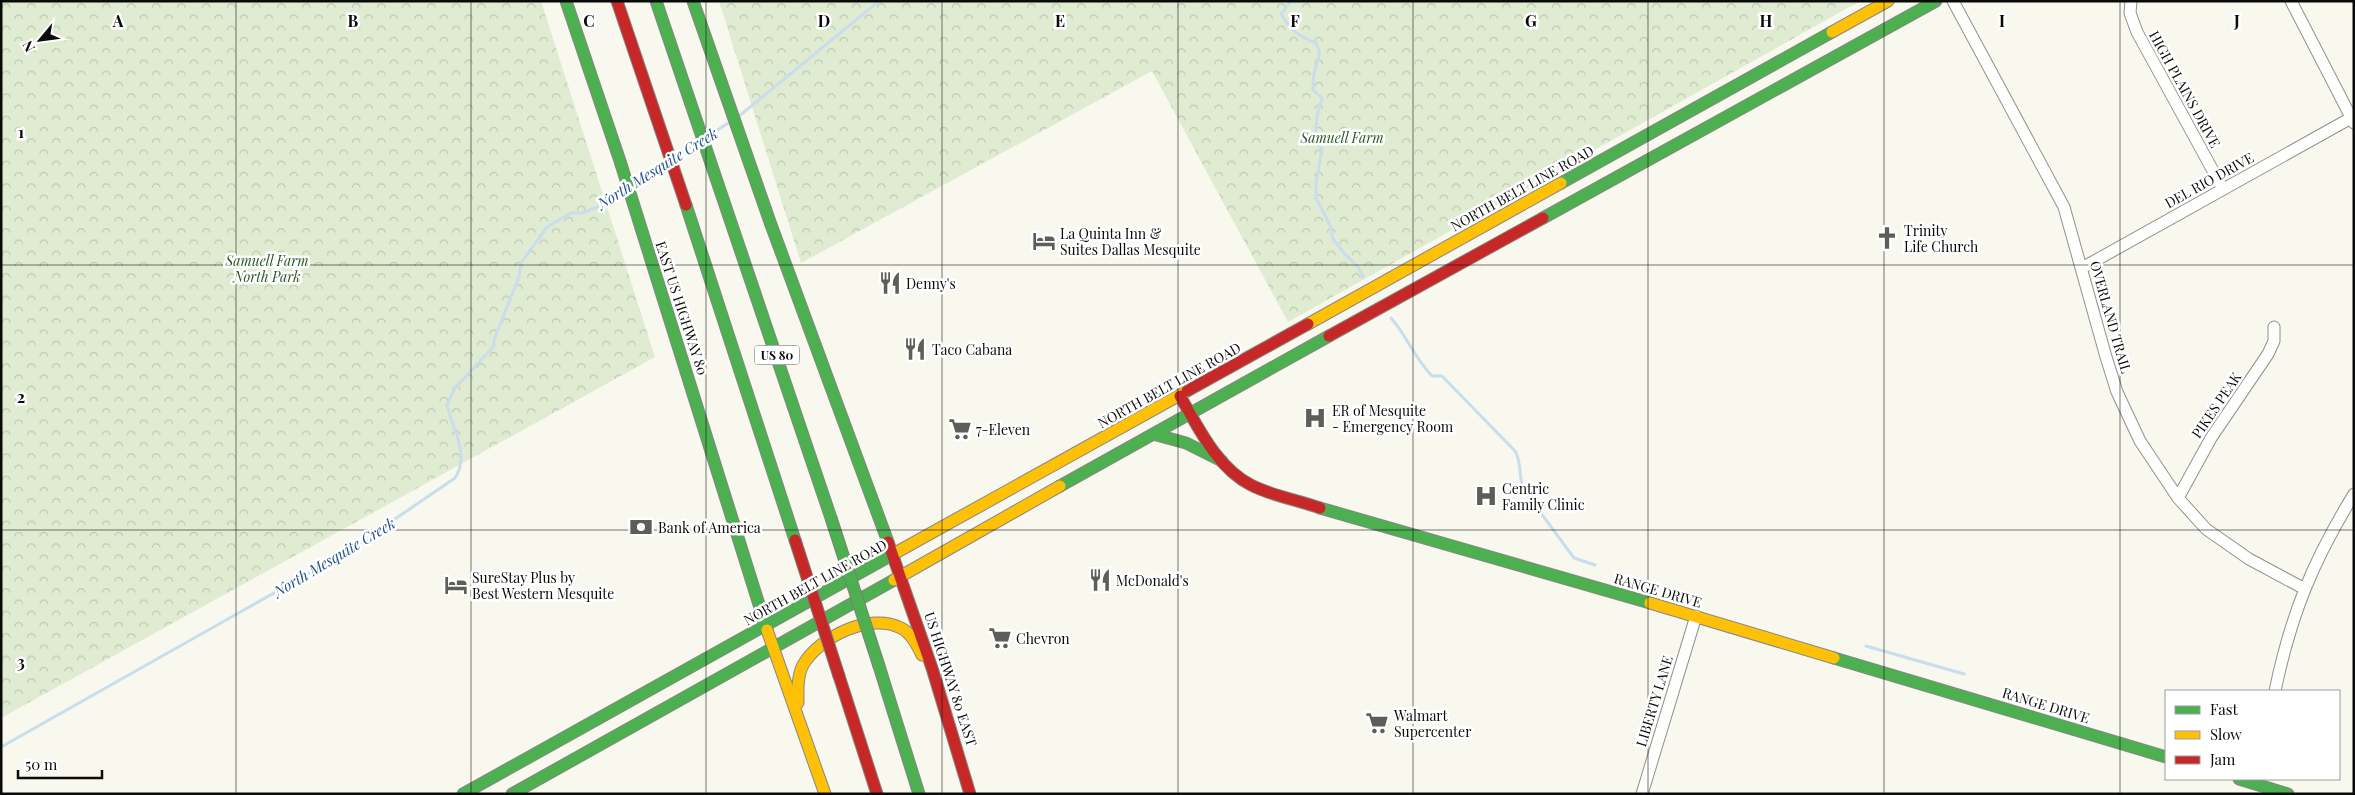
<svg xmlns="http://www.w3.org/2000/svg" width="2355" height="795" viewBox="0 0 2355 795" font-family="'Playfair Display',serif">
  <defs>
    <pattern id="park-crowns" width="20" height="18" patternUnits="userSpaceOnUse" patternTransform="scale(1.25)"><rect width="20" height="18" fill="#dfecd1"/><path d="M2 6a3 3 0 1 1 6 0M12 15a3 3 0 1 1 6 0" fill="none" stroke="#bec9b2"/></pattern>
  </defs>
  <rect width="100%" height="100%" fill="#f8f8ee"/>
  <path fill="url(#park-crowns)" d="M1 1H541L655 357 1 718Z
    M719 1H1860L1288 322 1152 71 801 263Z"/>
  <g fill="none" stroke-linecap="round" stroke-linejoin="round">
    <path stroke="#c9dded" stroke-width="3" d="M1291 1 1281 14C1290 29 1299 37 1316 43 1323 57 1317 57 1315 70 1313 76 1313 84 1313 90L1322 98 1317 116 1315 141 1322 149 1316 183V198L1330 225 1333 239 1343 252 1359 268 1363 277
      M738 117 879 1
      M708 136 730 122
      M677 156 697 143
      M632 185 665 164
      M1391 318C1407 336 1415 359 1432 376H1442L1515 451C1522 462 1518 477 1524 490L1574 558 1595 565
      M1866 646 1964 674
      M1 747 375 536 395 519 455 478C470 455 453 430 447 405L455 388 494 346V340L519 277 521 263 547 227 571 213H582L600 206 625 189"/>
    <defs>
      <path id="street" d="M1953 1 2064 207 2106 357 2117 392 2140 441 2178 498 2206 529 2249 559 2303 588
        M2131 1 2130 13 2137 32 2223 189
        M2291 1 2354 123
        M2082 268 2351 118
        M2178 498 2211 438 2268 354 2274 341V327
        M2275 691C2291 614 2313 561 2354 494
        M1642 794 1696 616"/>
      <path id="fast" d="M566 1 620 161 767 630
        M656 1 831 518
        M693 1 770 222 888 542
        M1561 183 1832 32
        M686 205 795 540
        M1543 218 1936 1
        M1153 434 1186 443 1222 461
        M1060 486 1329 336
        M1320 508 1650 603
        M1834 658 2166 757
        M879 666 919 794
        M2239 779 2288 794
        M463 794 897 552
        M512 794 894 580"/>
      <path id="slow" d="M1832 32 1888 1
        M1308 324 1561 183
        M897 552 1187 391
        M894 580 1060 486
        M1650 603 1834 658
        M767 630 825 794
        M798 703C798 691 797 676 803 665 819 637 870 612 901 628 911 633 917 645 922 655"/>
      <path id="jam" d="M617 1 686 205
        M1329 336 1543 218
        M1187 391 1308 324
        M1180 396C1198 427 1217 468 1251 485 1272 496 1298 500 1320 508
        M888 542 932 668 970 794
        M839 676 877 794"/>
    </defs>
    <use href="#street" stroke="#91918d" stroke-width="13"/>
    <use href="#fast" stroke="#888883" stroke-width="13"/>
    <use href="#slow" stroke="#888883" stroke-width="13"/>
    <use href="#jam" stroke="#888883" stroke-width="13"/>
    <use href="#street" stroke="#fefefc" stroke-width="11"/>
    <use href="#fast" stroke="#4caf50" stroke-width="11"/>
    <use href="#slow" stroke="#ffc107" stroke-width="11"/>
    <use href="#jam" stroke="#c62828" stroke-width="11"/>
    <defs>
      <path id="fast-bridge" d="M831 518 879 666"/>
      <path id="jam-bridge" d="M795 540 839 676"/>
    </defs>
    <use href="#fast-bridge" stroke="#7e7e7a" stroke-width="13" stroke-linecap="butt"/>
    <use href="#jam-bridge" stroke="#7e7e7a" stroke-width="13" stroke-linecap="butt"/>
    <use href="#fast-bridge" stroke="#4caf50" stroke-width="11"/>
    <use href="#jam-bridge" stroke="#c62828" stroke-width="11"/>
  </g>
  <path fill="none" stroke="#0a0a0a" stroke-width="1" stroke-opacity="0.55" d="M236 1V794M471 1V794M706 1V794M942 1V794M1178 1V794M1413 1V794M1648 1V794M1884 1V794M2120 1V794M1 265H2354M1 530H2354"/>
  <defs>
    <symbol id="church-bare" viewBox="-9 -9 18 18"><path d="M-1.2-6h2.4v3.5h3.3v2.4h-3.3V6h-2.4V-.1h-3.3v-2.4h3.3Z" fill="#5d5d5a" stroke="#fff" stroke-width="2.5" paint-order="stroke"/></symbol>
    <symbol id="hotel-bare" viewBox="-9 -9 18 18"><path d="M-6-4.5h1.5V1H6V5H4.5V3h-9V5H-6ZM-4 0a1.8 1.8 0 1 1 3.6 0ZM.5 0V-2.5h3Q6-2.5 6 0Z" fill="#5d5d5a" stroke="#fff" stroke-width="2.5" paint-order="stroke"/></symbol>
    <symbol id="restaurant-bare" viewBox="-9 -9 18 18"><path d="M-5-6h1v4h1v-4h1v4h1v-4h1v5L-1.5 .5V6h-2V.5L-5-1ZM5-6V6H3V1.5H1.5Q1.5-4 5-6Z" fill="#5d5d5a" stroke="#fff" stroke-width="2.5" paint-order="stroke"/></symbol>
    <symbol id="hospital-bare" viewBox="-9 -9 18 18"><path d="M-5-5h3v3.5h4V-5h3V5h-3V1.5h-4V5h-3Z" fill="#5d5d5a" stroke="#fff" stroke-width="2.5" paint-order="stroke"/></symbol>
    <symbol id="supermarket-bare" viewBox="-9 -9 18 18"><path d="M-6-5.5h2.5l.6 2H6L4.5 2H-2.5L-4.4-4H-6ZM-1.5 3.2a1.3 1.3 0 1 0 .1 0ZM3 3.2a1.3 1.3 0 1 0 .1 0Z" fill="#5d5d5a" stroke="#fff" stroke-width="2.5" paint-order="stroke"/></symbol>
    <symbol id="bank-bare" viewBox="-9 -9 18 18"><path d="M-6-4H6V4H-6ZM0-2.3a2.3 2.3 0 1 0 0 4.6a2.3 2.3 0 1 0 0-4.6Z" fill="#5d5d5a" stroke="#fff" stroke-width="2.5" paint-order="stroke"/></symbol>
  </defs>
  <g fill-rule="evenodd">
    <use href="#church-bare" x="1871" y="222" width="32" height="32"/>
    <use href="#hotel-bare" x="1028" y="225" width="32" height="32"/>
    <use href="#restaurant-bare" x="874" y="267" width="32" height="32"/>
    <use href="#restaurant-bare" x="899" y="333" width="32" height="32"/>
    <use href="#hospital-bare" x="1299" y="402" width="32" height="32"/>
    <use href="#supermarket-bare" x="944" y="413" width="32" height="32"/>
    <use href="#hospital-bare" x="1470" y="480" width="32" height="32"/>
    <use href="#bank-bare" x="625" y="511" width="32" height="32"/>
    <use href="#restaurant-bare" x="1084" y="564" width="32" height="32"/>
    <use href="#hotel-bare" x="440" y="569" width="32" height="32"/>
    <use href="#supermarket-bare" x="984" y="622" width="32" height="32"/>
    <use href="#supermarket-bare" x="1361" y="707" width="32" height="32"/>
  </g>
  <g text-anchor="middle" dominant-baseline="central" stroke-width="5" stroke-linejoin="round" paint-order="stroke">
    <rect fill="#fff" stroke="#545454" stroke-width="1" x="754.5" y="345.5" width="45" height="19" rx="4"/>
    <g font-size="12" font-weight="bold" fill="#0a0a0a">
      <text x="777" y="355">US 80</text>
    </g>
    <g font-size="14" fill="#0a0a0a" stroke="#fff">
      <text transform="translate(2185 89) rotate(61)">HIGH PLAINS DRIVE</text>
      <text transform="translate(2209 180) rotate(-29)">DEL RIO DRIVE</text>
      <text transform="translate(1522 188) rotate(-29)">NORTH BELT LINE ROAD</text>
      <text transform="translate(682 308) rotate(72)">EAST US HIGHWAY 80</text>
      <text transform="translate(2111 317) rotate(74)">OVERLAND TRAIL</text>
      <text transform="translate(1169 385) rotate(-29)">NORTH BELT LINE ROAD</text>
      <text transform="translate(2216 405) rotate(-56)">PIKES PEAK</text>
      <text transform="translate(815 582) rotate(-29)">NORTH BELT LINE ROAD</text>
      <text transform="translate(1658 590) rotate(16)">RANGE DRIVE</text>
      <text transform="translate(951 679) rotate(72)">US HIGHWAY 80 EAST</text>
      <text transform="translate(1654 701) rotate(-73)">LIBERTY LANE</text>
      <text transform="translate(2046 705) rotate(17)">RANGE DRIVE</text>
    </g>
    <g font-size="14" font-style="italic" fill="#295924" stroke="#fff">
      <text x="1342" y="137">Samuell Farm</text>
      <text x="267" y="260">Samuell Farm<tspan x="267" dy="16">North Park</tspan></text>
    </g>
    <g font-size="14" fill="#0a0a0a" stroke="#fff" text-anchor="start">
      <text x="1904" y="230">Trinity<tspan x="1904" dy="16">Life Church</tspan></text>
      <text x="1060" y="233">La Quinta Inn &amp;<tspan x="1060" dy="16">Suites Dallas Mesquite</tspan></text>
      <text x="906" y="283">Denny's</text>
      <text x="932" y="349">Taco Cabana</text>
      <text x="1332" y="410">ER of Mesquite<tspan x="1332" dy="16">- Emergency Room</tspan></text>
      <text x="976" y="429">7-Eleven</text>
      <text x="1502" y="488">Centric<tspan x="1502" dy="16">Family Clinic</tspan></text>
      <text x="658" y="527">Bank of America</text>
      <text x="472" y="577">SureStay Plus by<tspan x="472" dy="16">Best Western Mesquite</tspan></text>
      <text x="1116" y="580">McDonald's</text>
      <text x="1016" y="638">Chevron</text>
      <text x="1394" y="715">Walmart<tspan x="1394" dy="16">Supercenter</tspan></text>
    </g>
    <g font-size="15" font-style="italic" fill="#25538b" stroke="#fff">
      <text transform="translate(657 168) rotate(-32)">North Mesquite Creek</text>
      <text transform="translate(334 557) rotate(-31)">North Mesquite Creek</text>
    </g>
  </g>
  <g font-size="16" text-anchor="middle" font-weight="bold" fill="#0a0a0a" stroke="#fff" stroke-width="5" stroke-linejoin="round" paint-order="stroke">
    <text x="118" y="27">A</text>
    <text x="353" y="27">B</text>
    <text x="589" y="27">C</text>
    <text x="824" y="27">D</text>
    <text x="1060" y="27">E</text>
    <text x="1295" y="27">F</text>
    <text x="1531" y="27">G</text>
    <text x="1766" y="27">H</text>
    <text x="2002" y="27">I</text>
    <text x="2237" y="27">J</text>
    <text x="21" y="138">1</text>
    <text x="21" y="403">2</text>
    <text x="21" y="668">3</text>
  </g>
  <rect width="2355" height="795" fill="none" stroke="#0a0a0a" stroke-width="5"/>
  <rect x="2165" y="690" width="175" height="90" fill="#ffffff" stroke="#9d9d9d"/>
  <rect x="2175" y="706" width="25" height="8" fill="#4caf50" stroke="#9d9d9d"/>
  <text x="2210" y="715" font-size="15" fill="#0a0a0a">Fast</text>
  <rect x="2175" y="731" width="25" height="8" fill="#ffc107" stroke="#9d9d9d"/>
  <text x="2210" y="740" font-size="15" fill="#0a0a0a">Slow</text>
  <rect x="2175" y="756" width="25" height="8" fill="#c62828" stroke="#9d9d9d"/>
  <text x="2210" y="765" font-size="15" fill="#0a0a0a">Jam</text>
  <g transform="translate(40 40) rotate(241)" stroke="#ffffff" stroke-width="4" paint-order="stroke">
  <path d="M0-4L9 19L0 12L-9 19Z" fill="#0a0a0a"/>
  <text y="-8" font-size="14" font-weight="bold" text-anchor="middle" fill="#0a0a0a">N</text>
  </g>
  <path d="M18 770v8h84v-8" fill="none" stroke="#0a0a0a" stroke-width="2.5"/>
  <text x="25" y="770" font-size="15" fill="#0a0a0a" stroke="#ffffff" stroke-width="4" paint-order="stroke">50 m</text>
</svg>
